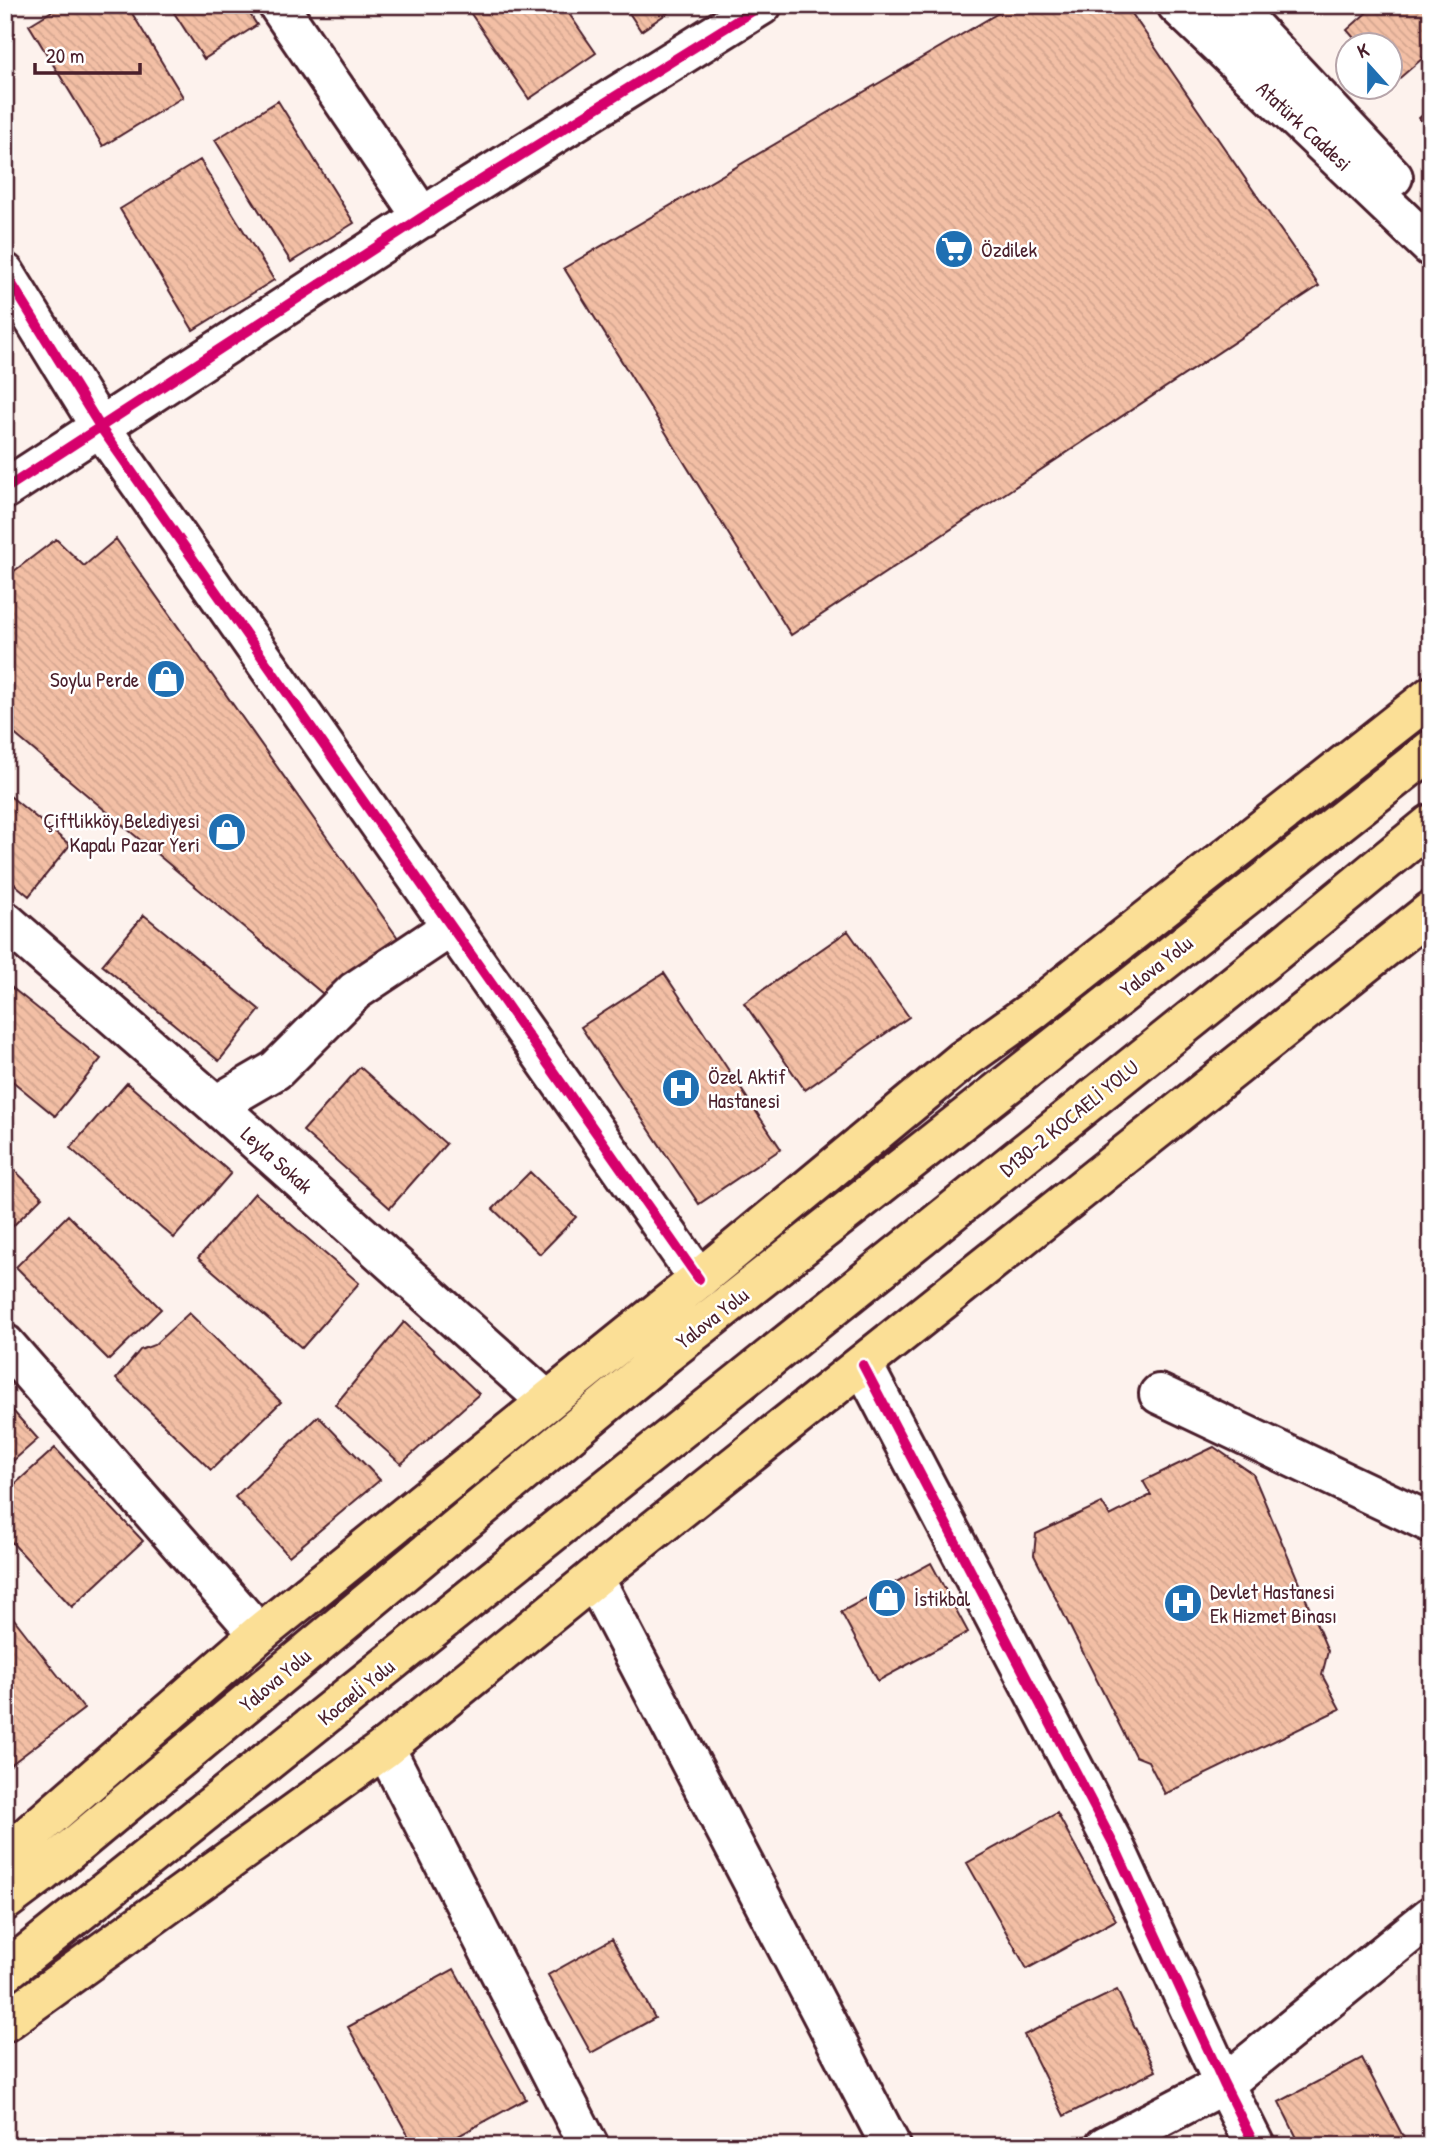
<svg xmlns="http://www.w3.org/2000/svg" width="1436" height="2151" viewBox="0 0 1436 2151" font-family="'Patrick Hand',sans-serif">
  <defs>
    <pattern id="building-back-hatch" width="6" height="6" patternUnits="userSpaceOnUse" patternTransform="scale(1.75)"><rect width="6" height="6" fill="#f3bfa5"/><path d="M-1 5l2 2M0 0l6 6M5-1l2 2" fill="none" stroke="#d2a48e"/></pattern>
  </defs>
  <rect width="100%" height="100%" fill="#fdf2ed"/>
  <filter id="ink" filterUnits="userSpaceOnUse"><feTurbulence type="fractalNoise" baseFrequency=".0143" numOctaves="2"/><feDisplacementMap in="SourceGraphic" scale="14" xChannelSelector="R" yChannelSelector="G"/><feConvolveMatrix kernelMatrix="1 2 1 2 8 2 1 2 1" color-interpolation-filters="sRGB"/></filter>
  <g filter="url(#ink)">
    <path fill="url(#building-back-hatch)" stroke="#4a1f2b" stroke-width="2" d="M62 5H127L183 97 103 146 29 25Z
      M169 5H244L257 25 204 59Z
      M465 5H563L596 53 529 99Z
      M624 5H679L641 31Z
      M1012 5H1126L1319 286 791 635 564 268Z
      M1375 5H1431V51L1394 83 1390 79V46H1361L1347 30Z
      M278 101 354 223 291 262 215 140Z
      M1431 108V132L1419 118Z
      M200 160 274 280 193 330 120 209Z
      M56 539 84 566 116 539 398 938 323 994 5 726V578Z
      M5 792 70 845 29 896 5 876Z
      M144 915 260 1010 219 1061 102 965Z
      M848 931 909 1017 805 1090 744 1003Z
      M664 973 781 1149 699 1204 581 1027Z
      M6 983 101 1059 55 1116 5 1075Z
      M360 1067 446 1144 390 1208 303 1131Z
      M127 1083 231 1173 174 1238 70 1148Z
      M5 1161 42 1197 5 1234Z
      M530 1172 576 1217 540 1254 493 1209Z
      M255 1193 359 1283 302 1348 198 1258Z
      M68 1215 161 1309 109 1360 16 1267Z
      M189 1313 281 1402 211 1470 116 1379 140 1350 154 1345Z
      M404 1322 479 1394 401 1464 335 1405Z
      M5 1402 38 1439 5 1468Z
      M318 1416 380 1480 289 1556 235 1497Z
      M1214 1447 1253 1474 1328 1651 1322 1675 1340 1709 1165 1794 1148 1761 1135 1756 1034 1555 1036 1534 1102 1503 1110 1516 1151 1495 1143 1481Z
      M55 1448 143 1541 72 1607 5 1535V1493Z
      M931 1563 968 1632 878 1681 841 1612Z
      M11 1615 84 1709 5 1769V1619Z
      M1057 1813 1116 1920 1027 1969 967 1863Z
      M612 1939 655 2018 591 2053 548 1975Z
      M454 1969 526 2099 440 2146H414L348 2027Z
      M1117 1990 1156 2071 1064 2116 1024 2035Z
      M1362 2058 1408 2146H1301L1279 2102Z"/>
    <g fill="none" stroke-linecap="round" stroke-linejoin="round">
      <defs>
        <path id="minor" d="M278 5 423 218
          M1177 5 1431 247
          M1232 5 1393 177
          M5 273 101 428 699 1279
          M5 489 441 205 762 5
          M5 921 216 1105 547 1401
          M216 1105 276 1070 355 991 451 927
          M5 1344 259 1634
          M863 1365 1114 1845 1224 2084 1255 2146
          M1159 1394 1431 1523
          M594 1578 891 2146
          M385 1748 589 2146
          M1105 2146 1224 2084 1431 1916"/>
        <path id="highway" d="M5 1856 259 1634 699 1279 963 1060 1032 1011 1431 696
          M5 1901 41 1874 667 1353 1431 750
          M5 1972 1274 953 1431 824
          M5 2022 385 1748 594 1578 1431 911"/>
      </defs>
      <use href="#minor" stroke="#4a1f2b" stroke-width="44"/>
      <use href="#highway" stroke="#4a1f2b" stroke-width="44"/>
      <use href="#minor" stroke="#fff" stroke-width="38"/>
      <use href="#highway" stroke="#fbdf96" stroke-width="38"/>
      <defs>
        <path id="cycleway" d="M5 273 101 428 699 1279
          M5 489 441 205 762 5
          M863 1365 1114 1845 1224 2084 1255 2146"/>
      </defs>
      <use href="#cycleway" stroke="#fff" stroke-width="15"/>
      <use href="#cycleway" stroke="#d6006c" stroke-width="10"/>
    </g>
  </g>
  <defs>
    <symbol id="supermarket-disc" viewBox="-11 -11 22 22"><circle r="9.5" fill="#1f6fb2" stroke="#fff"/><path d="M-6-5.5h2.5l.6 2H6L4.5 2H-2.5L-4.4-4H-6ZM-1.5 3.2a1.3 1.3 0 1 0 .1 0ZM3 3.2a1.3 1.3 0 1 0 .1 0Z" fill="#fff"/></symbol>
    <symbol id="shop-disc" viewBox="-11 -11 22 22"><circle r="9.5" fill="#1f6fb2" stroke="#fff"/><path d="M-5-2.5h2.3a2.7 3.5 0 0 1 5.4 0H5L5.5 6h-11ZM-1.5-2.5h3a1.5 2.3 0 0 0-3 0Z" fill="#fff"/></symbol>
    <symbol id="hospital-disc" viewBox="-11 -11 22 22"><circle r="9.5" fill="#1f6fb2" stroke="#fff"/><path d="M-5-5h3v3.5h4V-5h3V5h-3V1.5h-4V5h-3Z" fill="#fff"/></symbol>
  </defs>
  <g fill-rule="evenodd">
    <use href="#supermarket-disc" x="932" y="227" width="44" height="44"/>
    <use href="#shop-disc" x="144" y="657" width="44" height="44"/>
    <use href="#shop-disc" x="205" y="810" width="44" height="44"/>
    <use href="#hospital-disc" x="659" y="1066" width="44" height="44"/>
    <use href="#shop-disc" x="865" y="1576" width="44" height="44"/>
    <use href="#hospital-disc" x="1161" y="1581" width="44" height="44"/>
  </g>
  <g text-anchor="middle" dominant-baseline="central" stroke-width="5" stroke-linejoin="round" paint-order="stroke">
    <g font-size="21" fill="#4a1f2b" stroke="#fff">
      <text transform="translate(1304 126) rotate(43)">Atatürk Caddesi</text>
      <text transform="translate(1156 966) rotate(-38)">Yalova Yolu</text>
      <text transform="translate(1069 1118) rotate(-39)">D130-2 KOCAELİ YOLU</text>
      <text transform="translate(277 1160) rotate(42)">Leyla Sokak</text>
      <text transform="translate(712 1318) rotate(-38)">Yalova Yolu</text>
      <text transform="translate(275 1680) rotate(-40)">Yalova Yolu</text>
      <text transform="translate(356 1692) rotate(-39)">Kocaeli̇ Yolu</text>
    </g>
    <g font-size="21" fill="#4a1f2b" stroke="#fff" text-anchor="start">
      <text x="981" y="249">Özdilek</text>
      <text x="139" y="679" text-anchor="end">Soylu Perde</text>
      <text x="200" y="820" text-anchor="end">Çiftlikköy Belediyesi<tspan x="200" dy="24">Kapalı Pazar Yeri</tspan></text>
      <text x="708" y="1076">Özel Aktif<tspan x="708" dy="24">Hastanesi</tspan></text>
      <text x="1210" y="1591">Devlet Hastanesi<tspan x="1210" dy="24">Ek Hizmet Binası</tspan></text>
      <text x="914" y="1598">İstikbal</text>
    </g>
  </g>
  <rect width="1436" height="2151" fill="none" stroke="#fff" stroke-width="28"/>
  <rect x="14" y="14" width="1408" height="2123" fill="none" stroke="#4a1f2b" stroke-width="2.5" filter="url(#ink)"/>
  <g transform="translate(1369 66) rotate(339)"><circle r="33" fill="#ffffff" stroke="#b7a5aa" stroke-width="2"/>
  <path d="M0-5L12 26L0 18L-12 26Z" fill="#1f6fb2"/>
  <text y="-10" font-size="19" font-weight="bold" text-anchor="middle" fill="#4a1f2b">K</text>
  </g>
  <path d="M35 63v10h105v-10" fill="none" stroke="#4a1f2b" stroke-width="3.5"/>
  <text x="46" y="63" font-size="21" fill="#4a1f2b" stroke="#ffffff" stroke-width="5" paint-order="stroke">20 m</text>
</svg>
